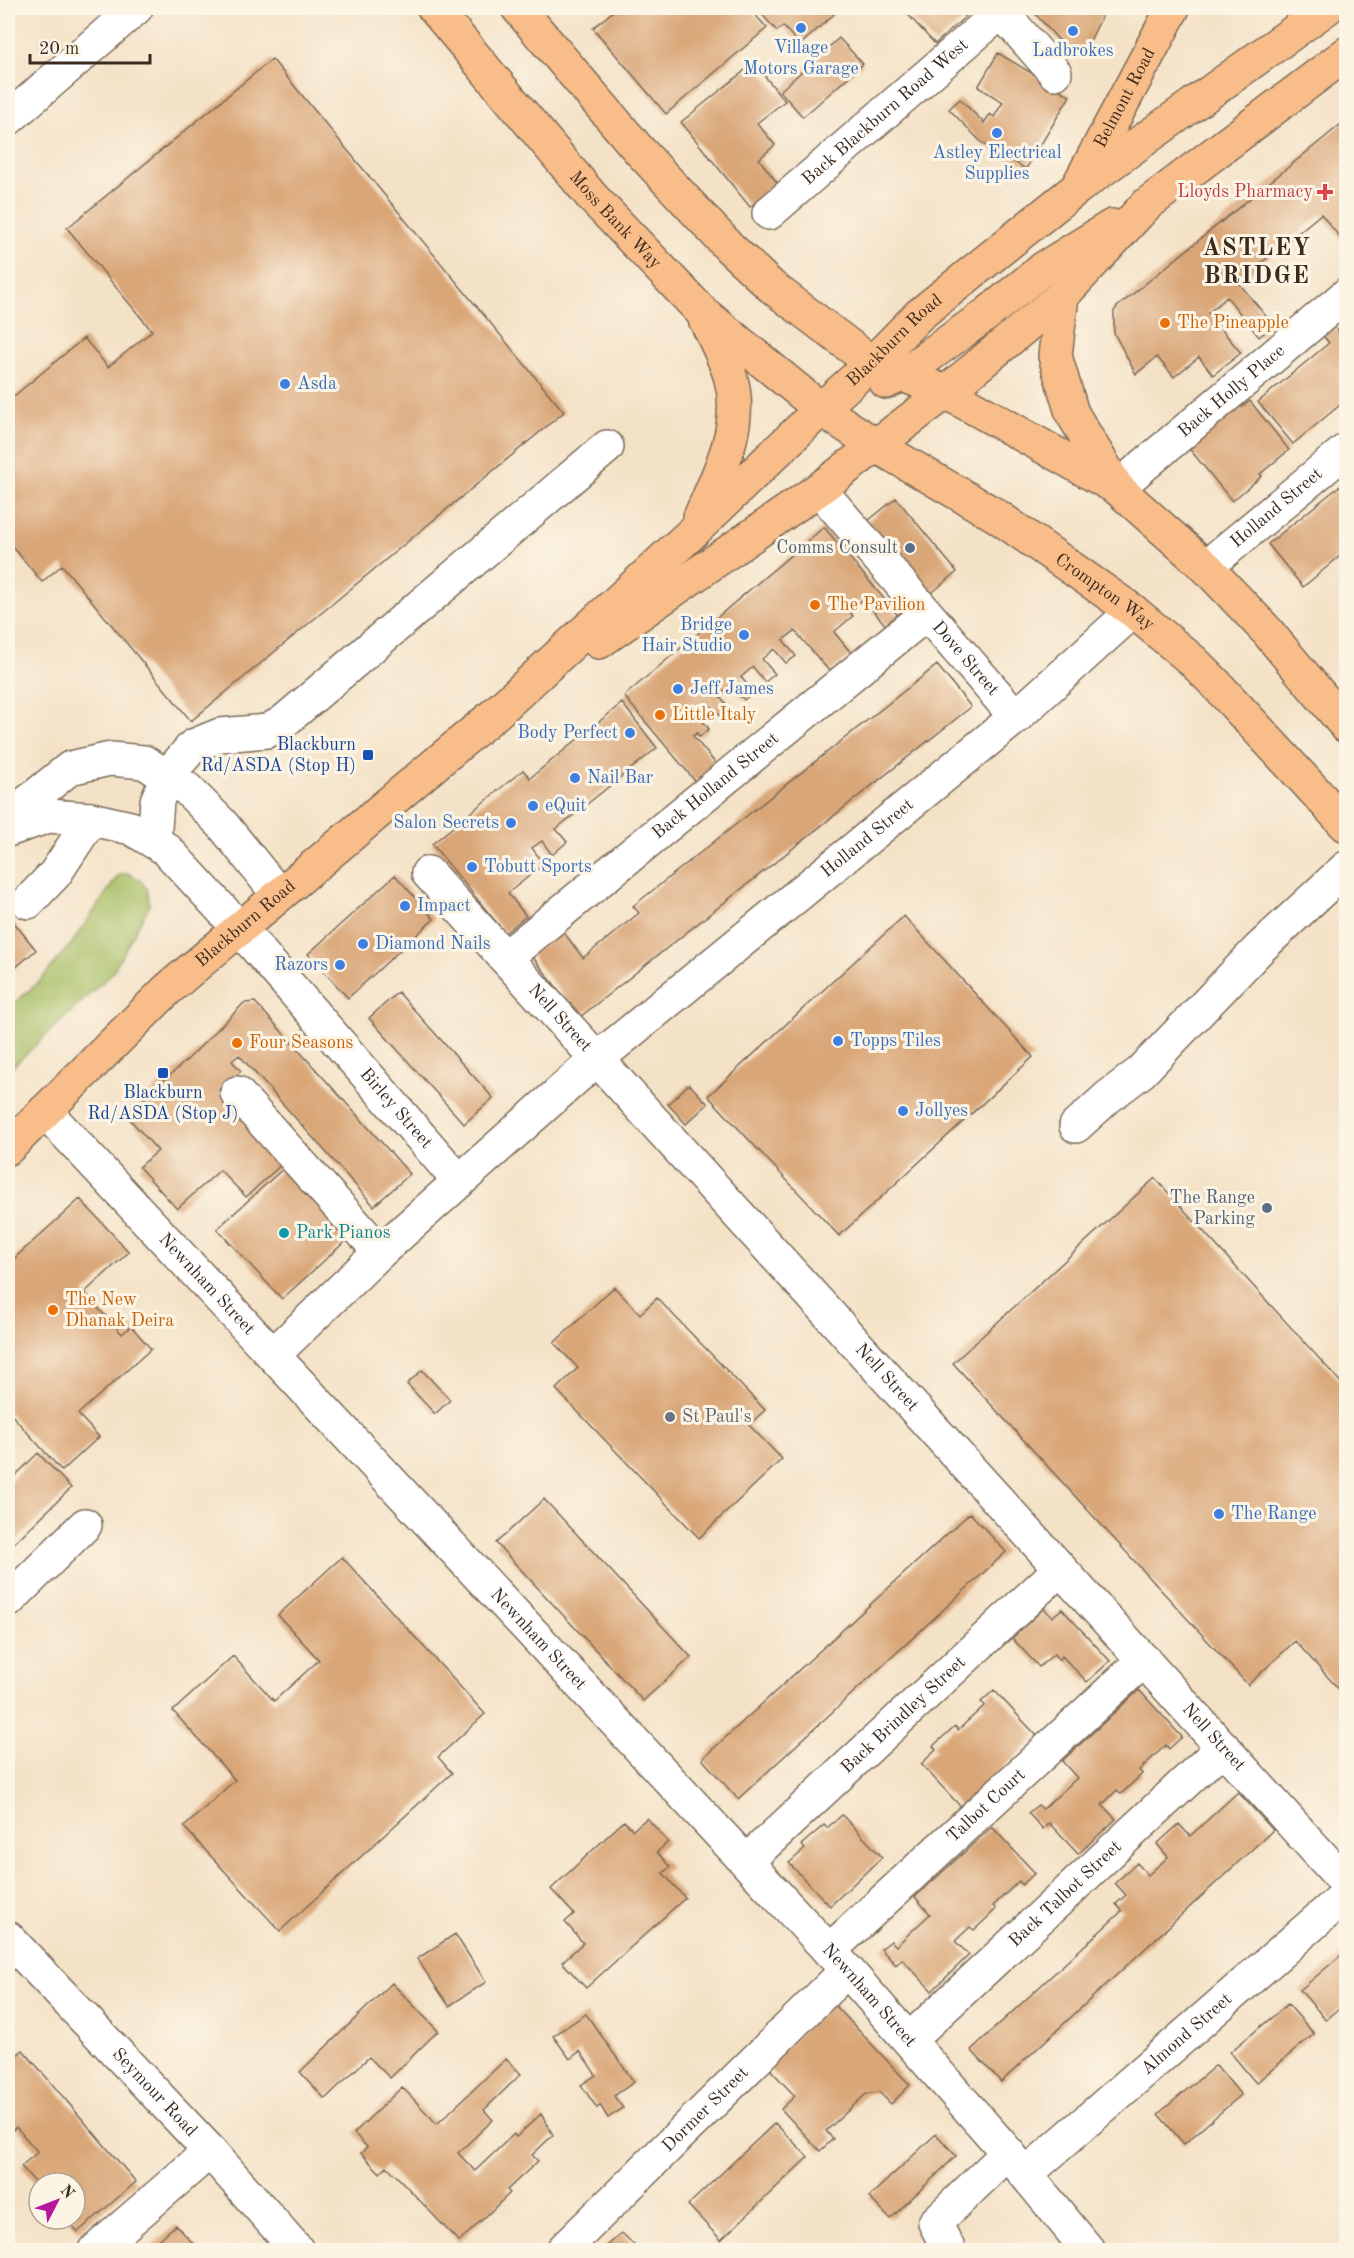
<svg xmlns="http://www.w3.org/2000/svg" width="1354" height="2258" viewBox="0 0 1354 2258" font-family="'Old Standard TT',serif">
  <rect width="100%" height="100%" fill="#fcf5e5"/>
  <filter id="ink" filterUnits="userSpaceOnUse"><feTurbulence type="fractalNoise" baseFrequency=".0167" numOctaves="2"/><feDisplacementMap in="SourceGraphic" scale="12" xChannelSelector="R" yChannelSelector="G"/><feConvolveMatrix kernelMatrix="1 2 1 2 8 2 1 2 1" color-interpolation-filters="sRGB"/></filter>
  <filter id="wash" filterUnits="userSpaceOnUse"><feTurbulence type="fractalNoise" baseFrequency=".008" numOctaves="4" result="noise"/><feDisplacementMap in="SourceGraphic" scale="24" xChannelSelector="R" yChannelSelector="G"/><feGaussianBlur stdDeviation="1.35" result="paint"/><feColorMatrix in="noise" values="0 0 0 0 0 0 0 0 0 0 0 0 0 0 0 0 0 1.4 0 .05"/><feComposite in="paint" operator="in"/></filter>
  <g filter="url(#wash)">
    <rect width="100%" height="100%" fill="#f4e2c7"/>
    <path fill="#a5bd63" stroke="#707440" stroke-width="1.5" d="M127 873 140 880 148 890 149 906 112 973 8 1071V1008L38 983 72 943 118 876Z"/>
    <g id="blocks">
      <path fill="#d9a677" d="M617 8H749L767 28 666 114 593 28Z
        M756 8H828L834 14 800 45 783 26 777 31Z
        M902 8H958L966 16 935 44Z
        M1030 8H1106L1084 53 1072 55Z
        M839 38 863 64 803 117 780 91Z
        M998 53 1070 96 1026 169 982 143 949 109 960 99 984 123 990 114 994 117 1003 102 978 87Z
        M272 59 564 412 191 721 62 565 42 582 8 541V401L84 338 108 367 152 331 67 228Z
        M754 63 785 101 757 123 775 145 759 159 778 184 750 207 681 122Z
        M1346 120V236L1342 240 1321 214 1238 282 1273 325 1259 337 1227 297 1208 313 1241 353 1213 375 1199 357 1174 377 1157 357 1136 374 1114 333V311L1117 307Z
        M1332 324 1346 341V400L1293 444 1258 402 1329 343 1321 333Z
        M1235 399 1242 407 1250 401 1289 450 1260 474 1262 476 1232 501 1183 441Z
        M1346 481V551L1303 587 1268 544Z
        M896 498 957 572 924 599 863 525Z
        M824 527 900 618 888 628 863 599 849 611 853 616 834 632 852 654 830 672 795 631 783 640 796 656 786 663 774 649 762 659 775 674 765 682 753 667 741 677 753 692 744 700 731 685 719 695 731 710 722 718 709 703 697 714 709 729 699 737 697 733 693 736 716 764 695 781 624 696Z
        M937 665 971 707 580 1017 531 955 562 930 583 958 639 913 633 906Z
        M622 703 657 748 556 829 567 842 552 855 542 841 532 848 544 864 508 893 526 916 505 933 432 844 523 770 530 778Z
        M395 875 434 919 348 998 308 954Z
        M8 915 36 950 8 974Z
        M904 916 1033 1057 839 1236 708 1096Z
        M398 992 493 1098 464 1124 369 1018Z
        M255 1002 410 1174 374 1206 239 1055 232 1061 241 1071 219 1090 284 1162 246 1197 220 1170 177 1209 139 1167 158 1151 126 1115 189 1058 244 1003Z
        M689 1084 708 1104 686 1124 668 1104Z
        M286 1166 350 1237 282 1299 217 1229Z
        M1155 1178 1346 1388V1697L1295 1641 1248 1685 953 1363Z
        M80 1199 129 1252 84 1293 122 1334 131 1326 151 1349 78 1414 99 1437 62 1471 8 1411V1264Z
        M614 1287 640 1314 657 1298 765 1410 749 1425 782 1459 699 1538 556 1389 578 1368 554 1343Z
        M422 1370 450 1400 435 1414 407 1384Z
        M38 1453 71 1488 8 1549V1483Z
        M544 1499 691 1657 643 1701 496 1543Z
        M970 1513 1006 1552 738 1799 702 1759Z
        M342 1557 485 1714 438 1757 452 1773 280 1931 184 1827 235 1780 173 1711 233 1656 274 1701 319 1660 278 1615Z
        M1044 1608 1052 1617 1062 1609 1110 1661 1087 1682 1062 1656 1059 1660 1054 1654 1039 1667 1012 1638Z
        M994 1690 1037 1736 961 1807 921 1764 936 1750 933 1746 955 1726 958 1730 985 1705 981 1702Z
        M1139 1690 1182 1737 1169 1749 1166 1745 1139 1770 1142 1774 1121 1794 1117 1790 1102 1805 1116 1819 1078 1854 1049 1823 1043 1829 1028 1813 1038 1805 1043 1809 1077 1778 1062 1761Z
        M1238 1792 1273 1830 1001 2082 971 2050 1122 1911 1116 1904 1126 1895 1115 1883 1137 1863 1148 1875 1168 1857 1157 1844 1179 1824 1190 1836Z
        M842 1815 882 1857 830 1906 789 1863 805 1849 801 1845 824 1825 827 1828Z
        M647 1818 668 1842 657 1852 670 1867 663 1873 685 1898 586 1988 562 1962 583 1943 565 1922 574 1914 551 1889 624 1821 633 1830Z
        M992 1827 1035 1873 1022 1885 1019 1881 993 1906 996 1909 985 1920 974 1930 970 1927 955 1941 969 1955 932 1991 902 1959 896 1965 881 1949 891 1941 896 1946 930 1914 915 1897Z
        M455 1934 486 1982 449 2006 417 1959Z
        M1346 1951V2003L1326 2020 1300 1990Z
        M392 1983 438 2031 390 2078 369 2057 325 2099 300 2072Z
        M833 2003 910 2085 891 2104 879 2092 866 2094 826 2131 833 2139 820 2151 781 2109 795 2096 766 2065Z
        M1288 2004 1314 2034 1256 2083 1230 2052Z
        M586 2014 634 2082 614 2096 623 2108 608 2118 600 2105 597 2108 581 2085 596 2075 580 2051 570 2059 553 2036Z
        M23 2050 136 2182 78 2232 67 2219H75V2211L83 2204 75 2195V2183H64L61 2179 57 2183H39V2187L21 2166 38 2152 16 2127 8 2135V2062Z
        M506 2059 521 2074 484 2110 493 2120 458 2153 475 2171 514 2134 516 2137 541 2114 553 2135 532 2155 538 2161 507 2190 510 2193 459 2242 387 2166 380 2173 361 2153 367 2147 354 2133 402 2087 437 2124Z
        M1216 2065 1241 2095 1184 2144 1158 2114Z
        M775 2123 808 2157 721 2240 688 2205Z
        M936 2134 956 2156 890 2219 869 2197Z
        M176 2225 199 2250H147Z
        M622 2233 639 2250H602Z"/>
    </g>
  </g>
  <g filter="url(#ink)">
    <use href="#blocks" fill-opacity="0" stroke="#7c6a59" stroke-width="1.5"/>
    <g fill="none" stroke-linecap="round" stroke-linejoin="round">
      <defs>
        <g id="minor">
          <path d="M998 8 1055 73"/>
          <path d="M8 119 136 8"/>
          <path id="s1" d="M769 213 1002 11"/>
          <path id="s2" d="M1117 488 1346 295"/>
          <path id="s3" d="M819 489 1016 717"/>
          <path id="s4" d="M1206 567 1346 450"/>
          <path d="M8 818 70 768 110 759 144 762 187 789 222 824 279 895"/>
          <path id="s5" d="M8 830 49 816 91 819 131 828 166 849 239 928 459 1181"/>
          <path d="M154 842 157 801 167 776 193 746 220 735 267 731 282 723 607 447"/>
          <path id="s6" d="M428 873 1346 1883"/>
          <path d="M28 902 55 874 91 819"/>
          <path id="s7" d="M505 958 926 614"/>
          <path d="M237 1093 380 1252"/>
          <path id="s8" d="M45 1111 847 1970 1008 2153 1088 2250"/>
          <path d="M1076 1126 1108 1097 1141 1072 1259 949 1346 868"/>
          <path id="s9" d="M273 1355 380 1252 597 1059 1016 717 1133 611"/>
          <path d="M8 1601 85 1525"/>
          <path id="s10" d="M747 1861 1060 1569"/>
          <path id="s11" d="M8 1938 210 2151 297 2250"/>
          <path id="s12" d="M829 1951 1144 1660"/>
          <path id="s13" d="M909 2040 1223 1747"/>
          <path id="s14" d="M1026 2174 1346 1895"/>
          <path d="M96 2250 210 2151"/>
          <path id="s15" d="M563 2250 847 1970"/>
          <path d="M949 2250 935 2223 1008 2153"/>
        </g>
        <g id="major">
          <path id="s16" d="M1077 188 1173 8"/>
        </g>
        <g id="highway">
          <path id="s17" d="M434 8 593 198 702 312 821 409 875 445 997 516 1133 611 1193 661 1215 683 1346 825"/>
          <path d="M518 8 638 149 730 248 772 287 872 363 946 392 1117 488 1206 567 1266 630 1346 726"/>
          <path d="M1062 296 1055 356 1072 413 1116 486"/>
          <path d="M886 382 902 375 987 314 1044 268 1112 226"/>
          <path d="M700 517C718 476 744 426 731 379 725 358 715 339 705 319"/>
          <path d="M599 642 819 489 946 392 1062 296 1146 205 1346 54"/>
          <path id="s18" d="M8 1148 168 989 496 713 693 532 821 409 872 363 919 315 1077 188 1327 8"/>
        </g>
      </defs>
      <use href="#minor" stroke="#7c6a59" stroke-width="36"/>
      <use href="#major" stroke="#7c6a59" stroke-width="36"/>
      <use href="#highway" stroke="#7c6a59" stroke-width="36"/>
      <use href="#minor" stroke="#fff" stroke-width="33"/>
      <use href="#major" stroke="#f8bd88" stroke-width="33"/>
      <use href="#highway" stroke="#f8bd88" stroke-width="33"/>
    </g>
  </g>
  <g fill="#3f7fe0" stroke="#fcf5e5" stroke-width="2">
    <circle cx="801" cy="28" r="6"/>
    <circle cx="1073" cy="31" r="6"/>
    <circle cx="997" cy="133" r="6"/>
    <circle cx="285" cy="384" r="6"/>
    <circle cx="744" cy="635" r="6"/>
    <circle cx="678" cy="689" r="6"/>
    <circle cx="630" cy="733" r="6"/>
    <circle cx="575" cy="778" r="6"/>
    <circle cx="533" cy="806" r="6"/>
    <circle cx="511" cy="823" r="6"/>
    <circle cx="472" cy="867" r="6"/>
    <circle cx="405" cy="906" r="6"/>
    <circle cx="363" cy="944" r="6"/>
    <circle cx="340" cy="965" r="6"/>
    <circle cx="838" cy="1041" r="6"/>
    <circle cx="903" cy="1111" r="6"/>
    <circle cx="1219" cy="1514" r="6"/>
  </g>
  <path fill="#e0444e" stroke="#fcf5e5" stroke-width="2" d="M1322 183h6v6h6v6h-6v6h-6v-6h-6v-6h6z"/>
  <g fill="#e8710a" stroke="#fcf5e5" stroke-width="2">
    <circle cx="1165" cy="323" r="6"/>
    <circle cx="815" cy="605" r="6"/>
    <circle cx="660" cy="715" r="6"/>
    <circle cx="237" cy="1043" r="6"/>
    <circle cx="53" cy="1310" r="6"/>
  </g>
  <g fill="#5c6f8a" stroke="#fcf5e5" stroke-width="2">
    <circle cx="910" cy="548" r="6"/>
    <circle cx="1267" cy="1208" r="6"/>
  </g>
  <g fill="#1a4fb4" stroke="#fcf5e5" stroke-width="2">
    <rect x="362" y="749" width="12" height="12" rx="3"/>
    <rect x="157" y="1067" width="12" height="12" rx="3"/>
  </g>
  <circle fill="#0f9aa8" stroke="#fcf5e5" stroke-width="2" cx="284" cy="1233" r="6"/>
  <circle fill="#6b7280" stroke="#fcf5e5" stroke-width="2" cx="670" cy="1417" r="6"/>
  <g text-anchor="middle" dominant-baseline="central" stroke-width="6" stroke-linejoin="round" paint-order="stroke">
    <g font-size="18" fill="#366cbe" stroke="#fcf5e5" text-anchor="start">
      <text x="801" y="48" text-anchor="middle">Village<tspan x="801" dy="21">Motors Garage</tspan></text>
      <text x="1073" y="51" text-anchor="middle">Ladbrokes</text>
      <text x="997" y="153" text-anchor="middle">Astley Electrical<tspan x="997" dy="21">Supplies</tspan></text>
      <text x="297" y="384">Asda</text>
      <text x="732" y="625" text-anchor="end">Bridge<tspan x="732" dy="21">Hair Studio</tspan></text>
      <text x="690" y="689">Jeff James</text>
      <text x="618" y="733" text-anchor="end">Body Perfect</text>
      <text x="587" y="778">Nail Bar</text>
      <text x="545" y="806">eQuit</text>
      <text x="499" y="823" text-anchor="end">Salon Secrets</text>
      <text x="484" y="867">Tobutt Sports</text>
      <text x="417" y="906">Impact</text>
      <text x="375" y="944">Diamond Nails</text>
      <text x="328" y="965" text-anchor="end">Razors</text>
      <text x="850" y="1041">Topps Tiles</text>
      <text x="915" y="1111">Jollyes</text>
      <text x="1231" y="1514">The Range</text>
    </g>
    <g font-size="18" fill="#3b2a1e" stroke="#fcf5e5">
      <text stroke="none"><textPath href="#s16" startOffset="102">Belmont Road</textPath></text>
      <text stroke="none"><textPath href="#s1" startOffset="154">Back Blackburn Road West</textPath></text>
      <text stroke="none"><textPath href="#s17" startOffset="279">Moss Bank Way</textPath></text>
      <text stroke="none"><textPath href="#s18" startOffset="1200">Blackburn Road</textPath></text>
      <text stroke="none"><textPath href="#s2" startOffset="150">Back Holly Place</textPath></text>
      <text stroke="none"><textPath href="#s4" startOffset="92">Holland Street</textPath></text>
      <text stroke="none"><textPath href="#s17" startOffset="897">Crompton Way</textPath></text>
      <text stroke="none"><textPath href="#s3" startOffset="224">Dove Street</textPath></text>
      <text stroke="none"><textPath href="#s7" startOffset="272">Back Holland Street</textPath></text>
      <text stroke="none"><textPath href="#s9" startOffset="788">Holland Street</textPath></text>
      <text stroke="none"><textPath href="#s18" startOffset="327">Blackburn Road</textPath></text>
      <text stroke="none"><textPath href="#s6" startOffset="196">Nell Street</textPath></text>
      <text stroke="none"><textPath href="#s5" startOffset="514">Birley Street</textPath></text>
      <text stroke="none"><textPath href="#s8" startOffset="237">Newnham Street</textPath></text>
      <text stroke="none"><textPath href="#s6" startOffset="682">Nell Street</textPath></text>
      <text stroke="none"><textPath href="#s8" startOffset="723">Newnham Street</textPath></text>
      <text stroke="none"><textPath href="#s10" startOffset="214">Back Brindley Street</textPath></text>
      <text stroke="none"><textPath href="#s6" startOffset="1168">Nell Street</textPath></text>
      <text stroke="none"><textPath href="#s12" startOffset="214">Talbot Court</textPath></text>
      <text stroke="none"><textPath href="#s13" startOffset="214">Back Talbot Street</textPath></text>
      <text stroke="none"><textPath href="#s8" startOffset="1209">Newnham Street</textPath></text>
      <text stroke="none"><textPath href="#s14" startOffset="213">Almond Street</textPath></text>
      <text stroke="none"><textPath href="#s11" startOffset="213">Seymour Road</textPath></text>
      <text stroke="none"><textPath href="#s15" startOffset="200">Dormer Street</textPath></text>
    </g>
    <g font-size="18" fill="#be3a42" stroke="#fcf5e5" text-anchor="end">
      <text x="1313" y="192">Lloyds Pharmacy</text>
    </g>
    <g font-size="18" fill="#c56008" stroke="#fcf5e5" text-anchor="start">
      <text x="1177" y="323">The Pineapple</text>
      <text x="827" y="605">The Pavilion</text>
      <text x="672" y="715">Little Italy</text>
      <text x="249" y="1043">Four Seasons</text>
      <text x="65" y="1300">The New<tspan x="65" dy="21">Dhanak Deira</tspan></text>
    </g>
    <g font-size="18" fill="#4e5e75" stroke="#fcf5e5" text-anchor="end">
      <text x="898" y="548">Comms Consult</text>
      <text x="1255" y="1198">The Range<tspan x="1255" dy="21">Parking</tspan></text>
    </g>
    <g font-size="18" fill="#164399" stroke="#fcf5e5" text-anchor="end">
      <text x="356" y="745">Blackburn<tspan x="356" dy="21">Rd/ASDA (Stop H)</tspan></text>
      <text x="163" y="1093" text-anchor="middle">Blackburn<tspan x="163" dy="21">Rd/ASDA (Stop J)</tspan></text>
    </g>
    <g font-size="18" fill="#0d838f" stroke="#fcf5e5" text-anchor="start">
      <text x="296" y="1233">Park Pianos</text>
    </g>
    <g font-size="18" fill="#5b616d" stroke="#fcf5e5" text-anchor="start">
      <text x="682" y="1417">St Paul's</text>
    </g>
    <g font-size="24" font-weight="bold" letter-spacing="1.5" fill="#3b2a1e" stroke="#fcf5e5">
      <text x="1257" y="249">ASTLEY<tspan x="1257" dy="28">BRIDGE</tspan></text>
    </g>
  </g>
  <rect width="1354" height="2258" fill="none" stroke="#fcf5e5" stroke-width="30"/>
  <g transform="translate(57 2201) rotate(48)"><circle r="28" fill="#fcf5e5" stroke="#afa495" stroke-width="1.5"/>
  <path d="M0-4.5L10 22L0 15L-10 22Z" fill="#b5179e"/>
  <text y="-9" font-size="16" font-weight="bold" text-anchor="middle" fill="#3b2a1e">N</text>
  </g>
  <path d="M30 54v9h120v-9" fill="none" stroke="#3b2a1e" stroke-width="3"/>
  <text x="39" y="54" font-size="18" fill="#3b2a1e" stroke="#fcf5e5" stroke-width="4.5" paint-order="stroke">20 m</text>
</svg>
